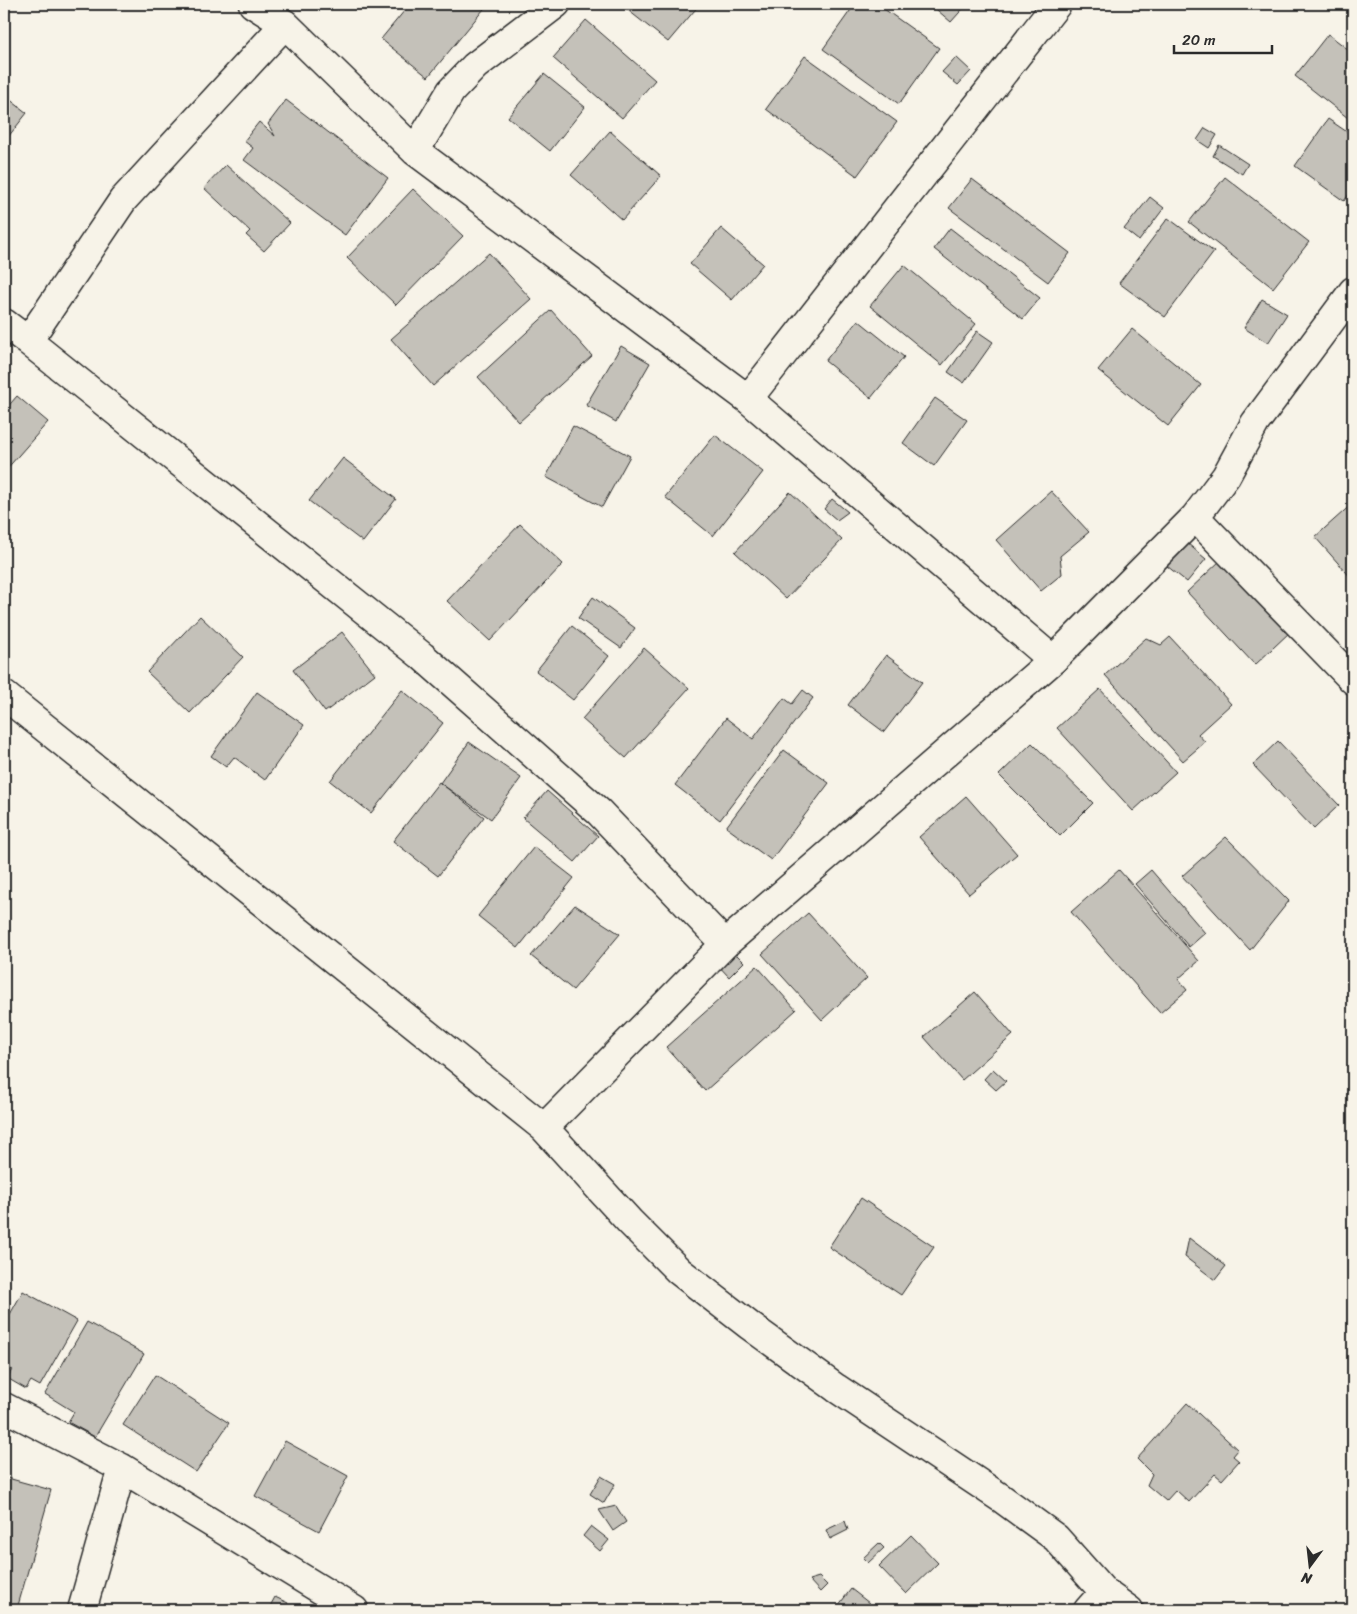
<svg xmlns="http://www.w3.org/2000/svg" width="1357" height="1614" viewBox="0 0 1357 1614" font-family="Sriracha,sans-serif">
  <rect width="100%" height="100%" fill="#f7f3e8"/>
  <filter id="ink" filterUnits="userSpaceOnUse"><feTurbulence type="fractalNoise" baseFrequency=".02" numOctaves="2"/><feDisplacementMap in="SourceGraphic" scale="10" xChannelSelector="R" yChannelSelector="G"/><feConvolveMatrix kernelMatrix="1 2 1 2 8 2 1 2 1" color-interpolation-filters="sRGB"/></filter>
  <g filter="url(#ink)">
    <path fill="#c4c1b9" stroke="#2b2b2b" d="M410 4H488L428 77 381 39Z
      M626 4H700L668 42 624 7Z
      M855 4H877L939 48 899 104 823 49Z
      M930 4H967L951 22Z
      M586 20 655 80 622 118 553 58Z
      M1328 34 1353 53V122L1295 76Z
      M805 56 897 122 857 176 766 109Z
      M956 57 971 71 958 85 942 72Z
      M544 74 585 107 550 151 508 117Z
      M4 95 27 113 4 142Z
      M286 100 388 178 345 235 244 160 253 148 244 141 259 122 275 136 268 124Z
      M1328 119 1353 136V189L1344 201 1295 166Z
      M1205 128 1217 135 1209 148 1197 140Z
      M610 131 661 176 622 220 571 175Z
      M1219 145 1248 164 1242 174 1213 156Z
      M226 165 290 223 264 251 246 235 250 231 204 188Z
      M1225 177 1309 242 1273 288 1189 222Z
      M972 179 1070 253 1048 282 949 208Z
      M413 189 463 236 396 305 347 258Z
      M1150 197 1164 208 1139 241 1124 229Z
      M1168 218 1214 252 1165 317 1119 283Z
      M721 228 763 264 732 300 690 264Z
      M950 228 1040 298 1023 319 934 249Z
      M489 253 531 299 433 386 391 339Z
      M904 265 976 324 942 365 870 306Z
      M1262 299 1287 314 1268 343 1244 328Z
      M551 310 592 356 519 422 478 377Z
      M858 320 904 357 871 398 825 361Z
      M1132 329 1201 385 1168 426 1098 370Z
      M977 331 993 342 964 383 948 372Z
      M621 346 650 363 616 422 586 405Z
      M17 396 48 422 4 472V411Z
      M935 398 967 420 934 466 903 443Z
      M573 426 630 456 602 507 546 477Z
      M715 435 763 472 713 536 665 497Z
      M343 458 396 499 363 542 309 501Z
      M1051 491 1089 532 1060 556 1062 574 1041 591 996 540Z
      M790 492 842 540 786 599 735 552Z
      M832 499 848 512 837 520 824 509Z
      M1353 503V580L1315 537Z
      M520 524 563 564 490 641 447 601Z
      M1187 543 1206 559 1187 582 1167 566Z
      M1221 560 1290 632 1255 665 1187 592Z
      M593 597 635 628 621 648 578 618Z
      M200 616 243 657 190 713 147 672Z
      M572 626 609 656 573 700 536 671Z
      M342 632 375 674 325 712 293 670Z
      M1170 637 1231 704 1198 734 1205 742 1183 761 1105 675 1146 638 1161 645Z
      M644 648 689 688 626 758 582 719Z
      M886 655 922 682 884 732 848 705Z
      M1100 689 1176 772 1133 811 1057 728Z
      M402 690 443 723 371 813 330 781Z
      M803 690 813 698 720 820 675 785 726 718 753 739 784 698 792 704Z
      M257 692 304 725 265 780 234 757 226 767 211 756Z
      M1278 741 1339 805 1314 829 1253 765Z
      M469 742 521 778 491 819 440 783Z
      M1032 743 1093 803 1060 836 999 775Z
      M784 750 829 783 771 860 726 827Z
      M439 782 484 817 438 876 393 841Z
      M547 791 598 836 575 862 523 818Z
      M966 796 1017 854 969 894 919 837Z
      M1226 837 1289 901 1250 950 1182 876Z
      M534 847 574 878 518 948 478 916Z
      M1119 870 1199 961 1178 979 1187 990 1160 1013 1071 912Z
      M1151 870 1205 933 1189 947 1135 884Z
      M575 905 620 934 573 990 531 956Z
      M808 913 867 978 822 1020 762 954Z
      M731 949 744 962 729 977 716 963Z
      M757 966 796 1010 705 1091 666 1047Z
      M975 992 1013 1035 962 1080 924 1037Z
      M993 1069 1006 1081 996 1090 984 1079Z
      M861 1198 934 1247 901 1295 829 1247Z
      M1189 1238 1226 1266 1215 1280 1185 1257Z
      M23 1291 77 1321 40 1386 31 1381 26 1389 7 1378 12 1370 4 1365V1325Z
      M87 1322 144 1354 95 1437 68 1422 74 1412 45 1394Z
      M155 1375 229 1423 196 1472 123 1425Z
      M1187 1403 1238 1450 1233 1456 1239 1461 1222 1480 1215 1474 1189 1502 1176 1490 1166 1501 1147 1485 1152 1474 1137 1459Z
      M285 1441 348 1476 319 1531 255 1496Z
      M601 1476 615 1484 604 1503 590 1494Z
      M4 1477 51 1490 17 1609 4 1605Z
      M616 1506 626 1522 613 1531 599 1510Z
      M845 1521 848 1530 830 1539 826 1530Z
      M591 1526 609 1540 600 1551 583 1536Z
      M911 1535 938 1563 906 1594 879 1566Z
      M879 1543 884 1548 868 1563 863 1558Z
      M819 1577 827 1585 820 1592 809 1580Z
      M851 1589 869 1603 864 1610H835Z
      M275 1597 288 1603 284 1610H268Z"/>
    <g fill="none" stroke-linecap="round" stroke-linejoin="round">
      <defs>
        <path id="minor" d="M253 4 285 24 415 151 748 399 1053 660
          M415 151 451 91 475 66 556 4
          M4 323 28 341 123 200 285 24
          M28 341 422 656 599 812 725 944
          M748 399 1057 4
          M1195 517 1353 680
          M4 695 544 1128 630 1222 679 1271 750 1326 836 1388 1001 1498 1056 1538 1104 1592 1129 1610
          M544 1128 725 944 1053 660 1195 517 1226 476 1255 423 1353 291
          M4 1407 122 1468 354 1610
          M82 1610 122 1468
          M1088 1610 1104 1592"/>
      </defs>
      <use href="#minor" stroke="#2b2b2b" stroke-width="31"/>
      <use href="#minor" stroke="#f7f3e8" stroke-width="28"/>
    </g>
  </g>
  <rect width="1357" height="1614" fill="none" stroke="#f7f3e8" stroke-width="20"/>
  <rect x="10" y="10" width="1337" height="1594" fill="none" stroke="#2b2b2b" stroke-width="2" filter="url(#ink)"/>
  <g transform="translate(1310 1566) rotate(195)" stroke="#f7f3e8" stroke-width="4" paint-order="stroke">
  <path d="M0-4L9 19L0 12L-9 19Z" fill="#2b2b2b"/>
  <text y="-8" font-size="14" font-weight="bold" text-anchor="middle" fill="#2b2b2b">N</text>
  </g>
  <path d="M1174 45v8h98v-8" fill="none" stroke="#2b2b2b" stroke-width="2.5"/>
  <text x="1182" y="45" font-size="15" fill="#2b2b2b" stroke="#f7f3e8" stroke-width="4" paint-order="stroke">20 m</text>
</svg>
